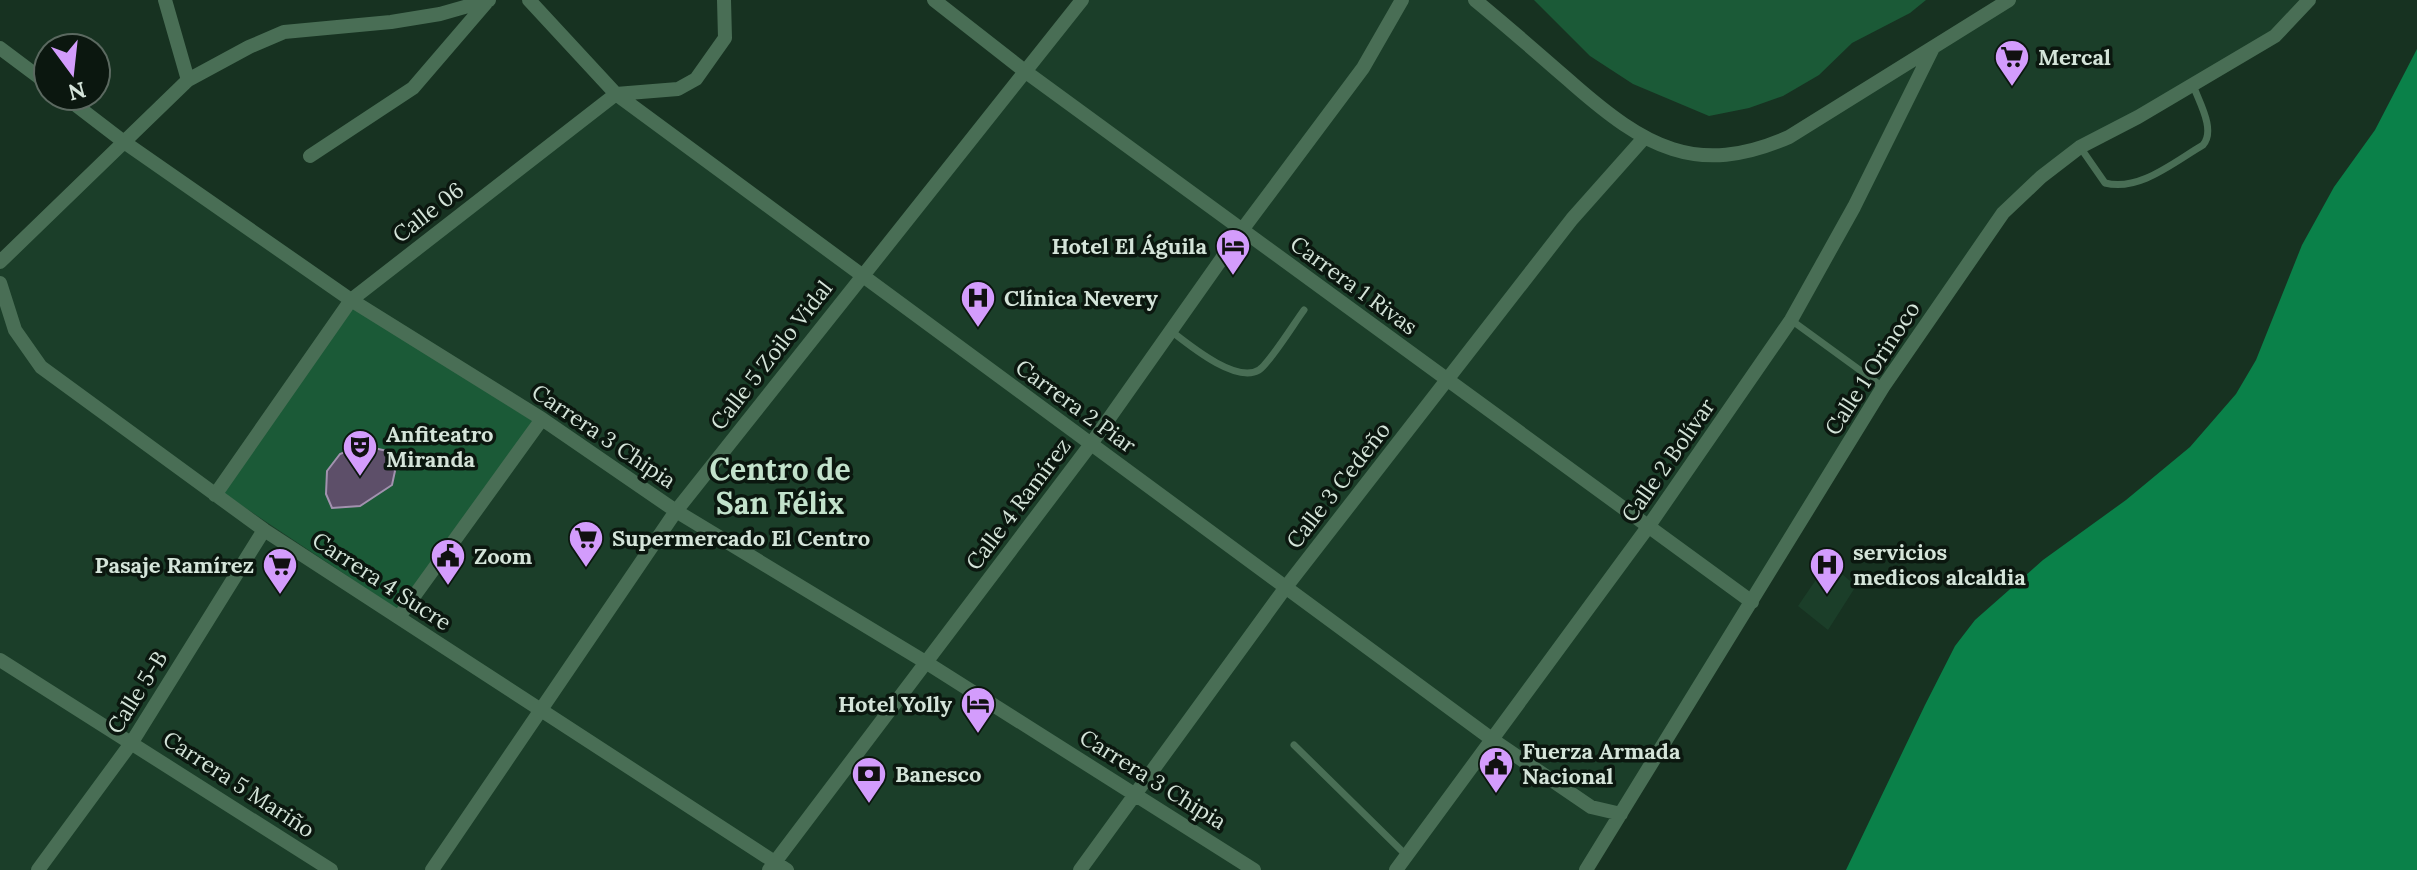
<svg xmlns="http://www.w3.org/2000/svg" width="2417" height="870" viewBox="0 0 2417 870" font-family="Lora,serif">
  <rect width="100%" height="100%" fill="#173221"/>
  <path fill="#1b3e29" d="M1081 0H1475L1617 122 1678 151H1753L2009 0H2309L2275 36 2080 147 2003 213 1883 387 1586 870H0V262L124 142 351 299 616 94 862 276Z
    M1828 562 1856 586 1828 630 1798 606Z"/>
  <path fill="#1b5a37" d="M1534 0H1926L1910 13 1852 43 1819 75 1783 96 1749 108 1709 116 1633 84 1590 56Z
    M353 308 533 421 397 609 223 493Z"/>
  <path fill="#0a8149" d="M2417 49V870H1846L1925 705 1955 646 1975 620 2043 560 2126 500 2190 447 2236 394 2256 360 2302 245 2334 187 2375 130Z"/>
  <path fill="#5d4f69" stroke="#a292af" stroke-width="2" d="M361 445 387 451 398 457 392 485 360 506 332 508 326 494 327 471 340 454Z"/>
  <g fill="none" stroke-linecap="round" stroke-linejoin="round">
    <path stroke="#496e55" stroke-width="7" d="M2080 147 2105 183C2139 192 2174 162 2203 145 2216 130 2199 102 2193 85
      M1791 320 1883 387
      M1171 331C1189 345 1236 384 1259 370 1269 364 1295 322 1304 310
      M1294 745 1407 856"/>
    <path stroke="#496e55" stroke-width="14" d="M165 0 188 80
      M529 0 616 94 1493 740 1591 807 1621 814
      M934 0 1026 72 1752 602
      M1475 0C1508 27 1541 56 1573 84 1644 146 1696 178 1789 137L2009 0
      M0 48 48 84
      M64 96 124 142 351 300 542 419 676 511 927 663 1254 870
      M310 156 413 88 486 3
      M0 262 188 80 249 47 284 32 391 22 440 14 489 0
      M0 283 15 330 41 367 264 530 787 870
      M215 495 351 300 616 94 678 89 696 79 725 38 724 0
      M399 617 542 419
      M0 660 331 870
      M38 870 132 742 264 530
      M432 870 676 511 1082 0
      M769 870 1091 444 1242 230 1363 68 1402 0
      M1080 870 1286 587 1572 219 1644 138
      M1396 870 1648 527 1791 320 1854 207 1933 48
      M1586 870 1883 387 2003 213 2041 177 2080 147 2138 117 2275 36 2309 0"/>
  </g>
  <defs>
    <symbol id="supermarket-pin" viewBox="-11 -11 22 30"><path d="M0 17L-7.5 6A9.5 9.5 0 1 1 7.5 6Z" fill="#d39cfc" stroke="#0b170f"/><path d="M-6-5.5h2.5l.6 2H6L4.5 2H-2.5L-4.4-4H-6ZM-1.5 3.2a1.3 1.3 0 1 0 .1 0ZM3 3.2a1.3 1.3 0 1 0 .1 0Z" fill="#111"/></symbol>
    <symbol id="hotel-pin" viewBox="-11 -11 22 30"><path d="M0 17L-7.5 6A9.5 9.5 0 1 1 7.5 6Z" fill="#d39cfc" stroke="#0b170f"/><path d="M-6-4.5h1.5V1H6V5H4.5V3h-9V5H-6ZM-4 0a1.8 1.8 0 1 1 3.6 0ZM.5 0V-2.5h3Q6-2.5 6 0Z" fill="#111"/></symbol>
    <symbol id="hospital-pin" viewBox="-11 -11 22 30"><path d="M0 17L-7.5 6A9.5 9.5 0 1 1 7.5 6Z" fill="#d39cfc" stroke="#0b170f"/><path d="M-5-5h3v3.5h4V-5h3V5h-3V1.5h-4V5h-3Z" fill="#111"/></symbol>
    <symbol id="theatre-pin" viewBox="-11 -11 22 30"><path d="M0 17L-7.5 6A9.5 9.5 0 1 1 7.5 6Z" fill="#d39cfc" stroke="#0b170f"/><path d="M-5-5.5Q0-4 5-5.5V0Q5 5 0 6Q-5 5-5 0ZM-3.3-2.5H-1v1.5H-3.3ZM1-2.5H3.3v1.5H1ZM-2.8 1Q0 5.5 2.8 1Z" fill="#111"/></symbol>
    <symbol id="civic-pin" viewBox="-11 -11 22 30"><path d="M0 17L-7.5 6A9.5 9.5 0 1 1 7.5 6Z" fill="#d39cfc" stroke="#0b170f"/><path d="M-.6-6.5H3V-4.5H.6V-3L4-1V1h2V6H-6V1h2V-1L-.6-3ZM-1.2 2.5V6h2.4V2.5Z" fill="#111"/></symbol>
    <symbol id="bank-pin" viewBox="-11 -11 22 30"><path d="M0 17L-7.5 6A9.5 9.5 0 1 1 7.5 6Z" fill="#d39cfc" stroke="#0b170f"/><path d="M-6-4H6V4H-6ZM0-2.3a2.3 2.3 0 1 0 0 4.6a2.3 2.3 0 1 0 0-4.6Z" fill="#111"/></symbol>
  </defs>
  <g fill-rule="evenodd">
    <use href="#supermarket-pin" x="1992" y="37" width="40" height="54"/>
    <use href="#hotel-pin" x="1213" y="226" width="40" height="54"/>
    <use href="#hospital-pin" x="958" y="278" width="40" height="54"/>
    <use href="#theatre-pin" x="340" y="427" width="40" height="54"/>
    <use href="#supermarket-pin" x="566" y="518" width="40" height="54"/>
    <use href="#civic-pin" x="428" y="536" width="40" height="54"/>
    <use href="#supermarket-pin" x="260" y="545" width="40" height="54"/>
    <use href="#hospital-pin" x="1807" y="545" width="40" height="54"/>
    <use href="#hotel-pin" x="958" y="684" width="40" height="54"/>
    <use href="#civic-pin" x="1476" y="744" width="40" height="54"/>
    <use href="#bank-pin" x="849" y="754" width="40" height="54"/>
  </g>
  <g text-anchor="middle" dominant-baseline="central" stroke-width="7" stroke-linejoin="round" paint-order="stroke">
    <g font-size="22" font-weight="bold" fill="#d4e4d9" stroke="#0b170f" text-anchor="start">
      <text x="2038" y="57">Mercal</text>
      <text x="1207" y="246" text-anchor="end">Hotel El Águila</text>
      <text x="1004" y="298">Clínica Nevery</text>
      <text x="386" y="434">Anfiteatro<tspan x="386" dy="25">Miranda</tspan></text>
      <text x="612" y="538">Supermercado El Centro</text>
      <text x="1853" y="552">servicios<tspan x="1853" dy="25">medicos alcaldia</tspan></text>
      <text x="474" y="556">Zoom</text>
      <text x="254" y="565" text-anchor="end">Pasaje Ramírez</text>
      <text x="952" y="704" text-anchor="end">Hotel Yolly</text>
      <text x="1522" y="751">Fuerza Armada<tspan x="1522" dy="25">Nacional</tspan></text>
      <text x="895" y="774">Banesco</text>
    </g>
    <g font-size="22" fill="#d4e4d9" stroke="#0b170f">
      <text transform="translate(428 212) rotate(-38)">Calle 06</text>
      <text transform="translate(1354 285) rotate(36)">Carrera 1 Rivas</text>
      <text transform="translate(771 355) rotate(-52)">Calle 5 Zoilo Vidal</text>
      <text transform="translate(1872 368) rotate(-57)">Calle 1 Orinoco</text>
      <text transform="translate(1076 406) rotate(36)">Carrera 2 Piar</text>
      <text transform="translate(604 436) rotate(34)">Carrera 3 Chipia</text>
      <text transform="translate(1668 460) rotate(-55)">Calle 2 Bolívar</text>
      <text transform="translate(1338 485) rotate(-52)">Calle 3 Cedeño</text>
      <text transform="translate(1018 504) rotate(-53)">Calle 4 Ramírez</text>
      <text transform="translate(382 581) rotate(33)">Carrera 4 Sucre</text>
      <text transform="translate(137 692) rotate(-58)">Calle 5-B</text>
      <text transform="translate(1153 779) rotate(32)">Carrera 3 Chipia</text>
      <text transform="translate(239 784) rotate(33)">Carrera 5 Mariño</text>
    </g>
    <g font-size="30" font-weight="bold" fill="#c2e2cb" stroke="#0b170f">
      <text x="780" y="469">Centro de<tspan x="780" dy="34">San Félix</tspan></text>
    </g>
  </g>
  <g transform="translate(72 72) rotate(165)"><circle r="38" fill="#0b170f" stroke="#5b6960" stroke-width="2"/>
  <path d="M0-6L14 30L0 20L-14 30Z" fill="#d39cfc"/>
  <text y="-12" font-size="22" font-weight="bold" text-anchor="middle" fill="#d4e4d9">N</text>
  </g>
</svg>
